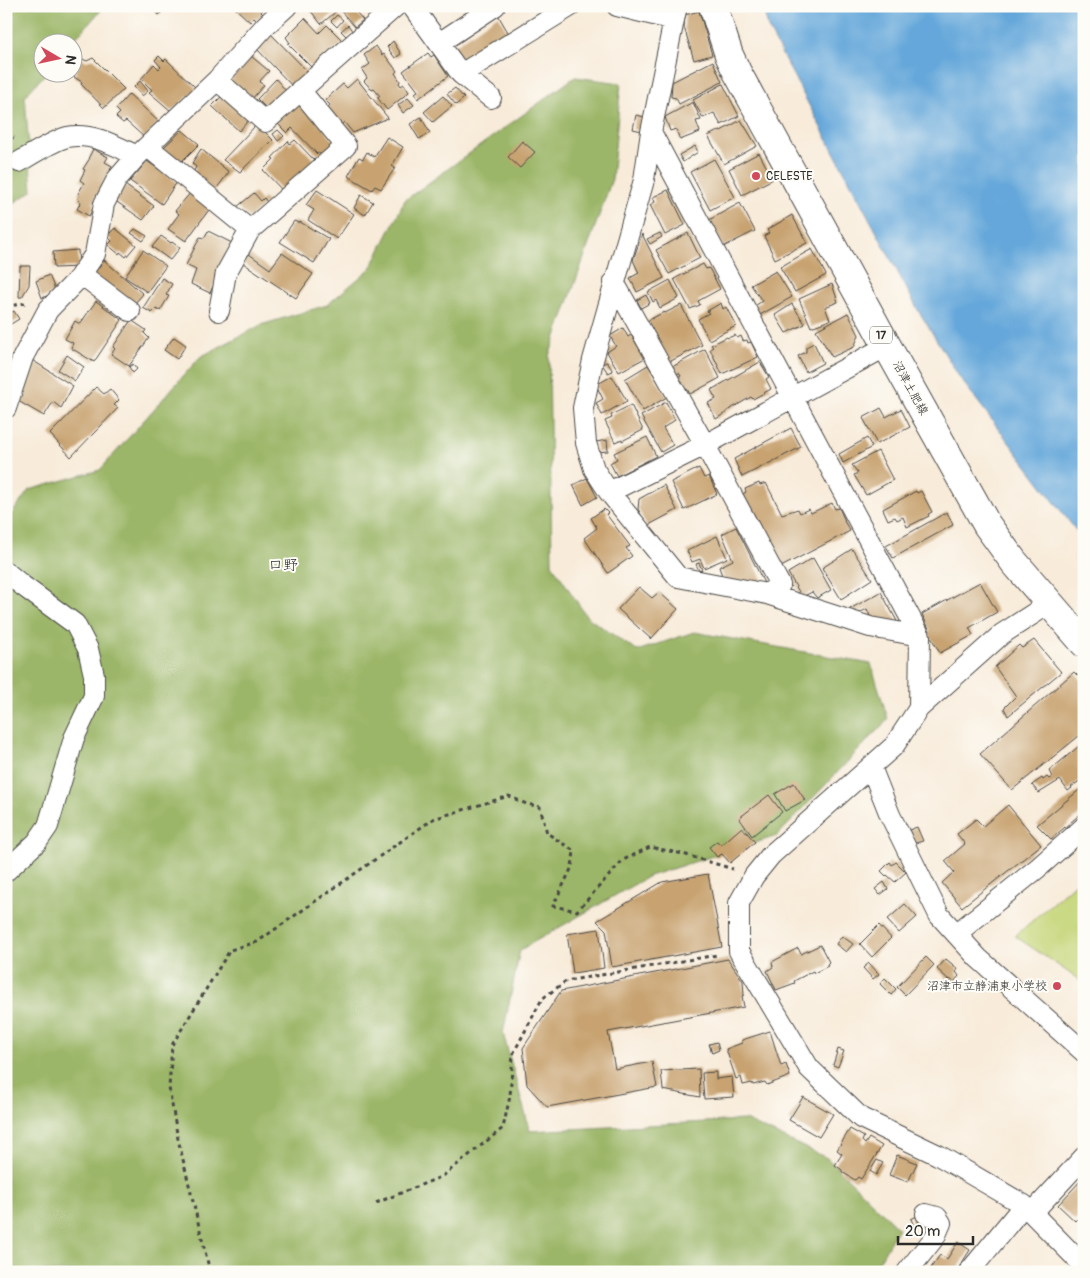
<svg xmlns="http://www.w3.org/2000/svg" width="1090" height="1278" viewBox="0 0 1090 1278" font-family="Pangolin,'Klee One',sans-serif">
  <rect width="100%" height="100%" fill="#fdfcf7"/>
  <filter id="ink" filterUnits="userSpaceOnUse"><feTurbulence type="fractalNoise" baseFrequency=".02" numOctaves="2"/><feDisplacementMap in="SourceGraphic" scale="10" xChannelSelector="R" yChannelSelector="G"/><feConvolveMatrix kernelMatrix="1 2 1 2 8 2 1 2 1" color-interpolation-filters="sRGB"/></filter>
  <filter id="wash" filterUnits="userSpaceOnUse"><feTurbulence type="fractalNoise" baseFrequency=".0096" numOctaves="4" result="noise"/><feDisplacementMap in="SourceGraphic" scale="20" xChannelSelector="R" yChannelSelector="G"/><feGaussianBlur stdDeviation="1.12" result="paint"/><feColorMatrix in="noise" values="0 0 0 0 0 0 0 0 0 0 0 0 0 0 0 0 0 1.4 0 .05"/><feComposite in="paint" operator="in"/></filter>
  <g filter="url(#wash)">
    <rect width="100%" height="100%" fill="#f8ebd9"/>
    <path fill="#c4d577" stroke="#788051" d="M1084 875V983L1015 936Z"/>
    <path fill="#9bb668" stroke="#63704a" d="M6 6H105L72 42H42V72L46 73 25 96 32 191 6 208Z
      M575 77 621 83 612 179 549 356 552 564 587 617 637 651 694 632 871 664 888 719 777 836 649 876 520 950 503 1033 530 1131 745 1120 827 1158 898 1228 873 1272H6V522L29 490 100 470 200 357 261 325 327 305 371 268 405 200Z"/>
    <path fill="#65a7da" stroke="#486982" d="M763 6H1084V541L960 378 918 310 768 28Z"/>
    <g id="blocks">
      <path fill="#c8a371" d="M149 6H166L159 15Z
        M233 6H265L261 12 263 14 256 20 254 18 250 22Z
        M307 6H351L363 20 355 27 339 9 321 24Z
        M699 11 712 55 694 60 684 27 685 15Z
        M337 15 343 20 337 27 331 21Z
        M498 15 509 34 464 65 453 47Z
        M305 18 319 33 327 25 344 42 313 69 288 44 290 43 286 37Z
        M348 25 353 32 347 37 341 31Z
        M270 33 309 73 294 88 256 48Z
        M393 41 401 54 395 58 387 47Z
        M376 46 382 55 384 54 397 71 395 73 400 81 399 83 401 86 404 84 409 92 387 110 377 97 380 96 374 89 372 90 364 81 367 78 362 70 370 64 364 55Z
        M428 53 431 57 434 55 448 76 418 99 415 93 418 91 403 71Z
        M159 56 164 61 166 59 197 89 171 111 149 92 152 90 141 79 154 64 159 69 161 67 155 60Z
        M251 56 269 71 259 82 264 85 251 100 230 81Z
        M80 58 87 61 93 58 124 89 104 108 81 84 82 82 74 77Z
        M713 61 722 82 679 104 676 98 671 97 672 82Z
        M276 79 287 92 268 110 257 99Z
        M357 79 388 118 353 133 344 122 341 125 327 109 330 105 325 100 343 84 347 88Z
        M140 81 148 91 142 96 134 87Z
        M723 84 739 116 721 125 714 113 703 118 693 100Z
        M455 88 464 98 456 105 447 94Z
        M129 94 159 122 145 138 126 121 123 123 116 117 120 113 116 109Z
        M223 95 249 120 239 131 212 106Z
        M443 96 452 106 433 122 424 112Z
        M299 98 335 143 322 156 319 153 317 154 292 128 287 133 275 121Z
        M408 98 414 105 403 113 398 105Z
        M693 102 701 120 696 121 700 132 680 140 676 129 670 131 665 117Z
        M636 115 645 117 642 131 633 129Z
        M421 117 430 133 419 139 410 124Z
        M741 120 757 146 724 164 708 136 718 131 719 132Z
        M257 124 273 140 240 172 223 160Z
        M182 130 199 144 180 163 162 149Z
        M278 130 284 136 278 141 273 134Z
        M387 137 403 147 392 166 395 168 381 189 375 186 372 190 348 176 359 157 363 159 367 152 374 157Z
        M295 140 314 160 283 191 263 170 274 159 272 158 288 141 290 144Z
        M522 141 535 152 520 168 508 157Z
        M695 146 698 152 683 162 679 155Z
        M93 149 108 157 105 162 112 166 110 170H111L93 203 95 204 89 216 77 209 81 202 78 199 79 195 78 194 84 183 80 180 85 170 83 169 90 158 89 157Z
        M201 149 229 172 214 192 192 174 196 167 192 163Z
        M759 153 773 179 742 195 729 169Z
        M714 159 735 197 710 210 690 172Z
        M147 161 177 182 162 204 130 181Z
        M125 185 154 206 143 220 114 200Z
        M317 190 354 214 337 239 308 220 314 210 306 205Z
        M668 190 685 225 665 235 650 205 655 202 653 197Z
        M191 192 211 207 186 241 168 229 179 214 175 211Z
        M254 193 261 201 264 198 267 202 249 218 237 207Z
        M361 195 373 202 365 215 354 208Z
        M740 203 755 231 723 247 709 220Z
        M792 215 807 243 775 259 764 236 769 233 767 230Z
        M294 221 299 223 300 222 329 239 314 263 280 242Z
        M115 228 136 245 126 257 120 252 119 254 108 245 112 241 107 236Z
        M135 229 147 236 143 241 131 233Z
        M208 231 232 243 210 293 191 284 196 270 186 265 200 237 204 238Z
        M660 233 662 237 650 244 647 239Z
        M688 233 700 258 669 274 656 250Z
        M642 234 664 278 637 292 630 278 639 273 633 260Z
        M161 236 171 243 172 242 180 248 170 260 152 247Z
        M812 249 826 275 795 292 780 267Z
        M78 250 79 267 54 268 53 252Z
        M143 250 166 266 147 292 125 277Z
        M282 253 313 274 296 298 243 263 249 254 270 269Z
        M104 260 143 294 135 303 92 274Z
        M703 264 706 269 709 268 720 289 698 301 700 305 690 309 674 279Z
        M20 266H30L29 285 22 297H19Z
        M776 271 792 297 760 315 755 306 762 301 751 285Z
        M49 275 56 292 42 298 36 281Z
        M162 278 172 284 166 295 169 296 160 311 156 309 152 313 143 308Z
        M670 280 679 298 660 308 656 300 653 302 648 292Z
        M832 284 838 302 825 307 830 320 811 327 799 299Z
        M646 295 650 303 641 308 637 300Z
        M96 301 122 320 94 362 71 348 73 343 65 339 75 321 80 324Z
        M721 303 723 309 726 307 736 326 709 340 698 319 709 313 707 311Z
        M792 304 805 324 786 333 775 315Z
        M681 305 702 345 669 362 647 321 664 312 665 313Z
        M14 311 19 319 6 327V316Z
        M848 313 859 335 854 347 832 357 816 330Z
        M131 320 146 330 144 333 149 338 129 366 111 354 115 349 113 347Z
        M623 328 628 337 631 335 645 358 619 372 607 352 616 346 610 336Z
        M735 335 737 338 741 336 743 341 747 340 748 343 751 342 758 357 722 374 710 349 713 347 711 345 727 337 728 338Z
        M174 337 186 345 177 359 164 350Z
        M814 343 823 363 806 372 798 356 806 352V347Z
        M705 349 720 378 690 394 687 389 684 390 678 378 681 376 679 373 677 374 672 367Z
        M67 355 84 367 75 381 58 370Z
        M32 360 73 386 61 408 53 402 44 416 18 401Z
        M607 362 613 371 608 373 602 364Z
        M760 362 769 377 766 379 771 389 753 399 751 397 727 411V412L716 419 708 403 716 399 711 390Z
        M133 364 137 369 133 373 129 367Z
        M648 365 667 397 643 411 625 379Z
        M612 376 627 401 602 415 596 403 603 399 596 385Z
        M96 387 104 394 110 389 119 400 114 405 118 408 71 457 50 434Z
        M666 402 675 420 663 428 673 445 661 452 641 416Z
        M631 405 643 430 622 441V439L615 442 605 421 612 418 611 415Z
        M881 408 886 417 901 409 910 427 877 444 863 418Z
        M791 428 801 447 742 477 734 459Z
        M647 437 656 456 617 476 610 463 617 459 614 453Z
        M867 438 872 447 843 463 839 454Z
        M607 440 608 451 597 452 596 442Z
        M878 451 893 480 866 495 854 475 858 473 852 465Z
        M699 468 704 478 709 476 717 494 684 510 671 482Z
        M587 478 597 497 583 505 573 485Z
        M759 483 760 485 766 483 782 514 798 509 800 513 809 509 811 513 832 503 835 509 839 508 845 521H844L850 531 781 567 743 494 746 492 745 489Z
        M664 485 677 510 647 526 638 509 639 499Z
        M916 491 917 493 921 491 932 512 928 514 929 516 907 527 903 517 897 520 895 517 888 520 883 509Z
        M604 509 608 513 606 514 630 546 626 548 632 556 608 573 584 538 597 528 591 518Z
        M947 512 953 525 893 558 886 546Z
        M736 527 766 587 724 581 719 567 733 560 722 534Z
        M717 536 727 558 704 568 700 559 692 562 687 551Z
        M852 549 872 579 841 599 822 568Z
        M813 558 831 590 817 598 812 592 802 597 788 573Z
        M699 563 702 570 699 571 696 564Z
        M980 582 997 612 969 628 973 635 940 653 928 632 930 631 922 614Z
        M639 587 652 598 659 592 678 609 651 639 618 609Z
        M881 592 898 623 871 618 867 609 857 614 848 610Z
        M1034 640 1061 672 1008 716 1004 708 1016 696 995 667 1019 645 1022 648Z
        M1074 672 1084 682V732L1012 790 980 754Z
        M1084 742V778L1071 787 1072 788 1068 791 1060 780 1039 793 1032 785 1042 778 1043 780 1047 777 1049 779 1052 777 1049 771Z
        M794 783 805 800 785 811 775 794Z
        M1084 786V811L1051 839 1037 825Z
        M769 795 782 812 752 836 739 818Z
        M1008 805 1041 845 962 907 942 883 954 872 945 861 965 844 957 834 976 819 983 826Z
        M742 827 755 842 730 863 722 854 717 857 709 847 717 841 721 845Z
        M917 827 923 841 915 843 909 830Z
        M890 862 892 865 896 862 906 872 895 882 887 875 886 876 881 871Z
        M708 874 722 947 612 967 606 930 597 921 662 882Z
        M884 882 888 889 880 895 875 889Z
        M905 904 917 917 899 933 887 920Z
        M879 925 891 938 872 957 860 944Z
        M599 929 604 968 573 973 567 934Z
        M842 936 853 944 846 952 836 944Z
        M820 945 829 962 827 964 828 966 814 973 813 971 794 981 795 983 776 990 767 971 773 967 772 962 798 948 801 954Z
        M926 957 934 965 905 995 897 987Z
        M728 959 743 981 744 995 742 996 744 1007 608 1032 615 1069 652 1062 657 1087 547 1107 527 1085 523 1048 561 991Z
        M946 959 958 969 956 972 959 976 954 982 950 979 949 980 937 969Z
        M869 963 879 974 873 979 863 968Z
        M885 978 896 989 891 995 880 984Z
        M770 1031 781 1066 786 1064 790 1076 767 1085 765 1082 753 1085 752 1083 743 1085 741 1077 736 1079 726 1049 742 1043V1040Z
        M717 1042 719 1050 712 1053 709 1044Z
        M838 1049 844 1051 838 1067 833 1065Z
        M699 1069 700 1097 663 1090 661 1071Z
        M716 1072V1079L732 1077 734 1097 704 1099 702 1073Z
        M803 1097 833 1114 819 1137 789 1120Z
        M850 1129 864 1137 862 1141 865 1144 869 1138 882 1146 861 1179 858 1177 855 1180 842 1172V1170L835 1165 842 1154 837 1150Z
        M897 1155 917 1163 908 1182 889 1175Z
        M877 1160 883 1163 876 1175 870 1171Z
        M1084 1177V1214L1078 1220 1077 1219 1075 1221 1058 1205Z
        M917 1216 921 1222 914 1226 911 1219Z
        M958 1242 970 1250 956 1272H928L940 1255 947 1259Z"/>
    </g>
  </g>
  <g filter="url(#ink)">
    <use href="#blocks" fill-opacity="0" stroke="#4a4845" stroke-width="1"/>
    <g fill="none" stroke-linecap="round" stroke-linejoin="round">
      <defs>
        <path id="minor" d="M412 6 461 74 491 98
          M617 6 674 20 677 6
          M674 20 651 132 644 180 593 360 583 408 586 443 594 469 609 492 678 577 767 594 870 627 920 636
          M439 43 495 6
          M461 74 571 6
          M217 80 265 122 396 6
          M651 132 920 636 919 708
          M148 147 250 230
          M19 162C32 154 53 141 67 137 92 132 116 146 137 156
          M81 274 130 311
          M614 282 705 445 780 585 767 594
          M219 311 226 273 250 230 346 146 300 90
          M6 408 23 357 48 310 78 279 95 254 104 204 117 179 137 156 217 80 266 25 287 6
          M609 492 705 445 887 346
          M6 572 23 586 75 624 88 649 94 675V696L74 738 48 826 37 842 6 871
          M1050 603 1002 634 919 708 894 746 771 855 754 876 739 903V951L809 1068 861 1118 938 1155 1024 1205 1084 1266
          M871 767 890 815 939 915 978 958 1084 1052
          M956 934 1039 867 1084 827
          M1032 1213 1084 1157
          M907 1272 935 1237 941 1223 937 1217 926 1214
          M969 1272 1024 1205"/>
        <path id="primary" d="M713 6 729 55 737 72 887 346 987 525 1014 562 1084 643"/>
      </defs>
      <use href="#minor" stroke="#4a4845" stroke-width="22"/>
      <use href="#primary" stroke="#4a4845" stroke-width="30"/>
      <path stroke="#4a4845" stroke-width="3" stroke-dasharray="4 4" stroke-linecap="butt" d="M6 134 14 138
        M6 307 25 303
        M376 1203 443 1176 503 1128 510 1096 513 1054 542 999 566 981 717 955
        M210 1272 178 1139 169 1088 172 1045 230 950 257 942 433 819 509 796 524 803 540 807 547 833 574 851 572 867 553 906 577 911 623 860 650 847 683 854 733 869"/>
      <use href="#minor" stroke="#fff" stroke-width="20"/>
      <use href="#primary" stroke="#fff" stroke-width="28"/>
    </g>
  </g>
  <g fill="#d1495b" stroke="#fdfcf7" stroke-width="2">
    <circle cx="756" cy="176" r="5"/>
    <circle cx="1057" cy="986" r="5"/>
  </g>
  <g text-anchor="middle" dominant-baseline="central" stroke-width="4" stroke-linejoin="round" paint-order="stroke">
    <rect fill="#fdfcf7" stroke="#6a6a68" stroke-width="1" x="870" y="326.5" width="22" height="17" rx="4"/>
    <g font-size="11" font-weight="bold" fill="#2b2b2b">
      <text x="881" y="335">17</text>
    </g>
    <g font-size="12" fill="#2b2b2b" stroke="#fdfcf7" text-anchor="start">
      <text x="766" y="176">CELESTE</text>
      <text x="1047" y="986" text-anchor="end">沼津市立静浦東小学校</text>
    </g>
    <g font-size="12" fill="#2b2b2b" stroke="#fdfcf7">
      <text transform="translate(910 388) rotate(61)">沼津土肥線</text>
    </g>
    <g font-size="15" fill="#2b2b2b" stroke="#fdfcf7">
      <text x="283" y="565">口野</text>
    </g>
  </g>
  <rect width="1090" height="1278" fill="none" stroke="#fdfcf7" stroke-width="25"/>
  <g transform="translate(58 58) rotate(99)"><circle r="24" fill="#fdfcf7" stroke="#a9a8a5"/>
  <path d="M0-4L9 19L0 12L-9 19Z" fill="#d1495b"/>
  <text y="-8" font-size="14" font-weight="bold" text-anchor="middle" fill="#2b2b2b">N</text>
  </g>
  <path d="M898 1236v8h75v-8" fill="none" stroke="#2b2b2b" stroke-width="2.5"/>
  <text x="905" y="1236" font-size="15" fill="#2b2b2b" stroke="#fdfcf7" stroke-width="4" paint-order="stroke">20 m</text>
</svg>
